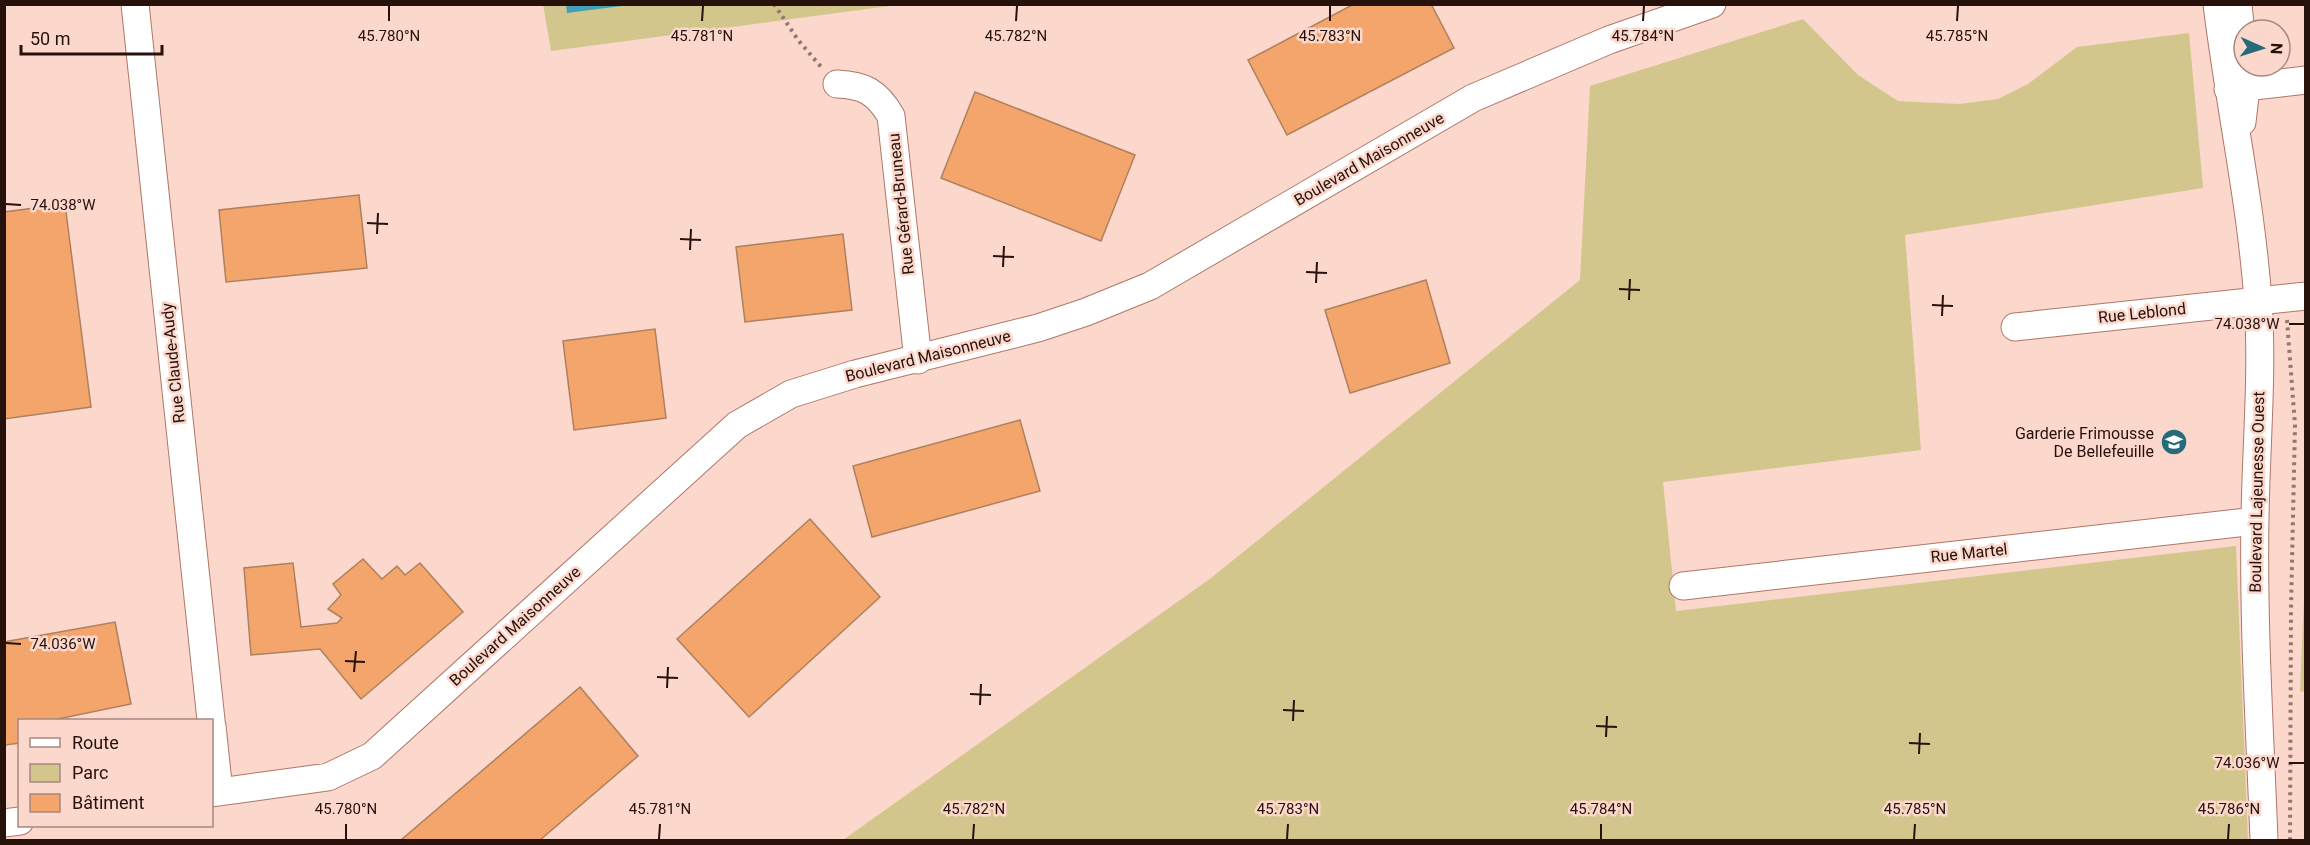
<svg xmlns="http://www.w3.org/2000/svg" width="2310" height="845" viewBox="0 0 2310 845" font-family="Roboto,sans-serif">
  <rect width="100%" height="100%" fill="#fcd7cc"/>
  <path fill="#d3c68d" d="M543 4 897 5 551 51Z
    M1803 19 1858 75 1898 101 1959 104 1998 99 2028 84 2077 47 2189 33 2203 188 1905 235 1921 450 1663 482 1676 611 2236 546 2248 840H843L1211 578 1580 280 1590 86Z
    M2305 575 2306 691 2300 692Z"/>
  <path fill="#40a1b8" d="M566 4H629V5L567 13Z"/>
  <path fill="#f4a56b" stroke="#ae805e" stroke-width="1.5" d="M1354 4H1431L1454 48 1287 135 1248 60Z
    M975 92 1135 155 1101 241 941 178Z
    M359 195 367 268 226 282 219 210Z
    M65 204 91 407 4 419V212Z
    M843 234 852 310 745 322 736 247Z
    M1426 280 1450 363 1350 393 1325 310Z
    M655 329 666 418 574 430 563 341Z
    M1020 420 1040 491 872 537 853 466Z
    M810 519 880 597 749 717 677 639Z
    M363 559 382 579 397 566 405 575 420 563 463 612 361 699 320 649 251 655 244 568 293 563 301 627 337 623 342 618 328 609 341 595 333 584Z
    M115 622 131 704 53 720H20V743L5 745 4 642Z
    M580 687 638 756 540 840H401Z"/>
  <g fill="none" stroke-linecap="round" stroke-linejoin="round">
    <defs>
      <path id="minor" d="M135 4 211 720
        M2217 4C2229 104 2251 201 2258 301 2263 373 2256 446 2255 518 2253 626 2260 733 2264 840
        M2238 4 2246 87 2242 122
        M837 84C864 85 877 92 891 116L918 360
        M2228 89 2306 80
        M2015 327 2306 296
        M1683 586 2255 521
        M212 726 219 792
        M212 793 328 777 372 756 737 425 791 394 855 374 1038 328 1086 312 1150 286 1473 98 1609 40 1712 4
        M4 823 20 821"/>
    </defs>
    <use href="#minor" stroke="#ae7767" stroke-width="29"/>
    <path stroke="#93766d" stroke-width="4" stroke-dasharray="3 4.5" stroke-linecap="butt" d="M774 4 798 40 822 68
      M2287 320 2295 425 2291 609 2290 840"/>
    <use href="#minor" stroke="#fff" stroke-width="27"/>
  </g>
  <path fill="none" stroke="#26110b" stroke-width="2" d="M389 21V6M702 21 703 6M1016 21 1017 6M1330 21V6M1643 21 1644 6M1957 21 1958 6M6 204 21 205M367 223 388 224M377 234 378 213M680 239 701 240M690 250 691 229M993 256 1014 257M1003 267 1004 246M1306 272 1327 273M1316 283 1317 262M1619 289 1640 290M1629 300 1630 279M1932 305 1953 306M1942 316 1943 295M2289 324H2304M6 643 21 644M345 661 365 662M354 672 356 651M657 677 678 678M667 688 668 667M970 694 991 695M980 705 981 684M1283 710 1304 711M1293 721 1294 700M1596 726 1617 727M1606 737 1607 716M1909 743 1930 744M1919 754 1920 733M2289 763H2304M346 839V824M659 839 660 824M973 839 974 824M1287 839 1288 824M1601 839V824M1914 839 1915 824M2228 839 2229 824"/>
  <defs>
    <symbol id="school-disc" viewBox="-11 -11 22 22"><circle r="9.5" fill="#266b7b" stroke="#fcd7cc"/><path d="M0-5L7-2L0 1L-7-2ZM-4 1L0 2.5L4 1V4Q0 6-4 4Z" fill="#fff"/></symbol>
  </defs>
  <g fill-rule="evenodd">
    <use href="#school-disc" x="2159" y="427" width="30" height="30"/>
  </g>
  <g text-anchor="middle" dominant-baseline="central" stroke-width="5" stroke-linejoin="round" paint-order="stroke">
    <g font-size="16" fill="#26110b" stroke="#fcd7cc">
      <text transform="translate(1369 159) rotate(-30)">Boulevard Maisonneuve</text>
      <text transform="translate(901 204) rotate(-96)">Rue Gérard-Bruneau</text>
      <text transform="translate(2142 313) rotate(-6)">Rue Leblond</text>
      <text transform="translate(928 356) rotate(-14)">Boulevard Maisonneuve</text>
      <text transform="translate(173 363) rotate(-96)">Rue Claude-Audy</text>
      <text transform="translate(2257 492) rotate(-89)">Boulevard Lajeunesse Ouest</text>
      <text transform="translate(1969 553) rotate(-6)">Rue Martel</text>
      <text transform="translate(515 626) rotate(-42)">Boulevard Maisonneuve</text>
    </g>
    <g font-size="16" fill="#26110b" stroke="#fcd7cc" text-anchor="end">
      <text x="2154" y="433">Garderie Frimousse<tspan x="2154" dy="18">De Bellefeuille</tspan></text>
    </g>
  </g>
  <g font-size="15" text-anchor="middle" fill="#26110b" stroke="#fcd7cc" stroke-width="5" stroke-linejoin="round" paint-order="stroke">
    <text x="389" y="41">45.780°N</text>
    <text x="702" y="41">45.781°N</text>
    <text x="1016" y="41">45.782°N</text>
    <text x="1330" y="41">45.783°N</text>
    <text x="1643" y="41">45.784°N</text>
    <text x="1957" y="41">45.785°N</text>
    <text x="63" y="210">74.038°W</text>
    <text x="2247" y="329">74.038°W</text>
    <text x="63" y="649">74.036°W</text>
    <text x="2247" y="768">74.036°W</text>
    <text x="346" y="814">45.780°N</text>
    <text x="660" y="814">45.781°N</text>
    <text x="974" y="814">45.782°N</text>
    <text x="1288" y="814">45.783°N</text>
    <text x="1601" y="814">45.784°N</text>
    <text x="1915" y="814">45.785°N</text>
    <text x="2229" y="814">45.786°N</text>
  </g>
  <rect width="2310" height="845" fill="none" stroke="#26110b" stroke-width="12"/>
  <rect x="18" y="719" width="195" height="108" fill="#fcd7cc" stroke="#a6887f" stroke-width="1.5"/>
  <rect x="30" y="738" width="30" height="9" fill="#ffffff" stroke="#a6887f" stroke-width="1.5"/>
  <text x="72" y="749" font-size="18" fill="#26110b">Route</text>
  <rect x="30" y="764" width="30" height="18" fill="#d3c68d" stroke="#a6887f" stroke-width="1.5"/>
  <text x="72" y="779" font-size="18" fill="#26110b">Parc</text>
  <rect x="30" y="794" width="30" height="18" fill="#f4a56b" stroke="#a6887f" stroke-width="1.5"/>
  <text x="72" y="809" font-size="18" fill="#26110b">Bâtiment</text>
  <g transform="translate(2262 48) rotate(93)"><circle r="28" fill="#fcd7cc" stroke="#a6887f" stroke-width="1.5"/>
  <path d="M0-4.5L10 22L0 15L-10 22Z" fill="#266b7b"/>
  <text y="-9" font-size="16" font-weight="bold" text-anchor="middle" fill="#26110b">N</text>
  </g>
  <path d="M21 45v9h141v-9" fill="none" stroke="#26110b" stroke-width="3"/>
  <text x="30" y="45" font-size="18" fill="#26110b" stroke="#fcd7cc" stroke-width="4.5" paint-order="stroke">50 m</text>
</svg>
